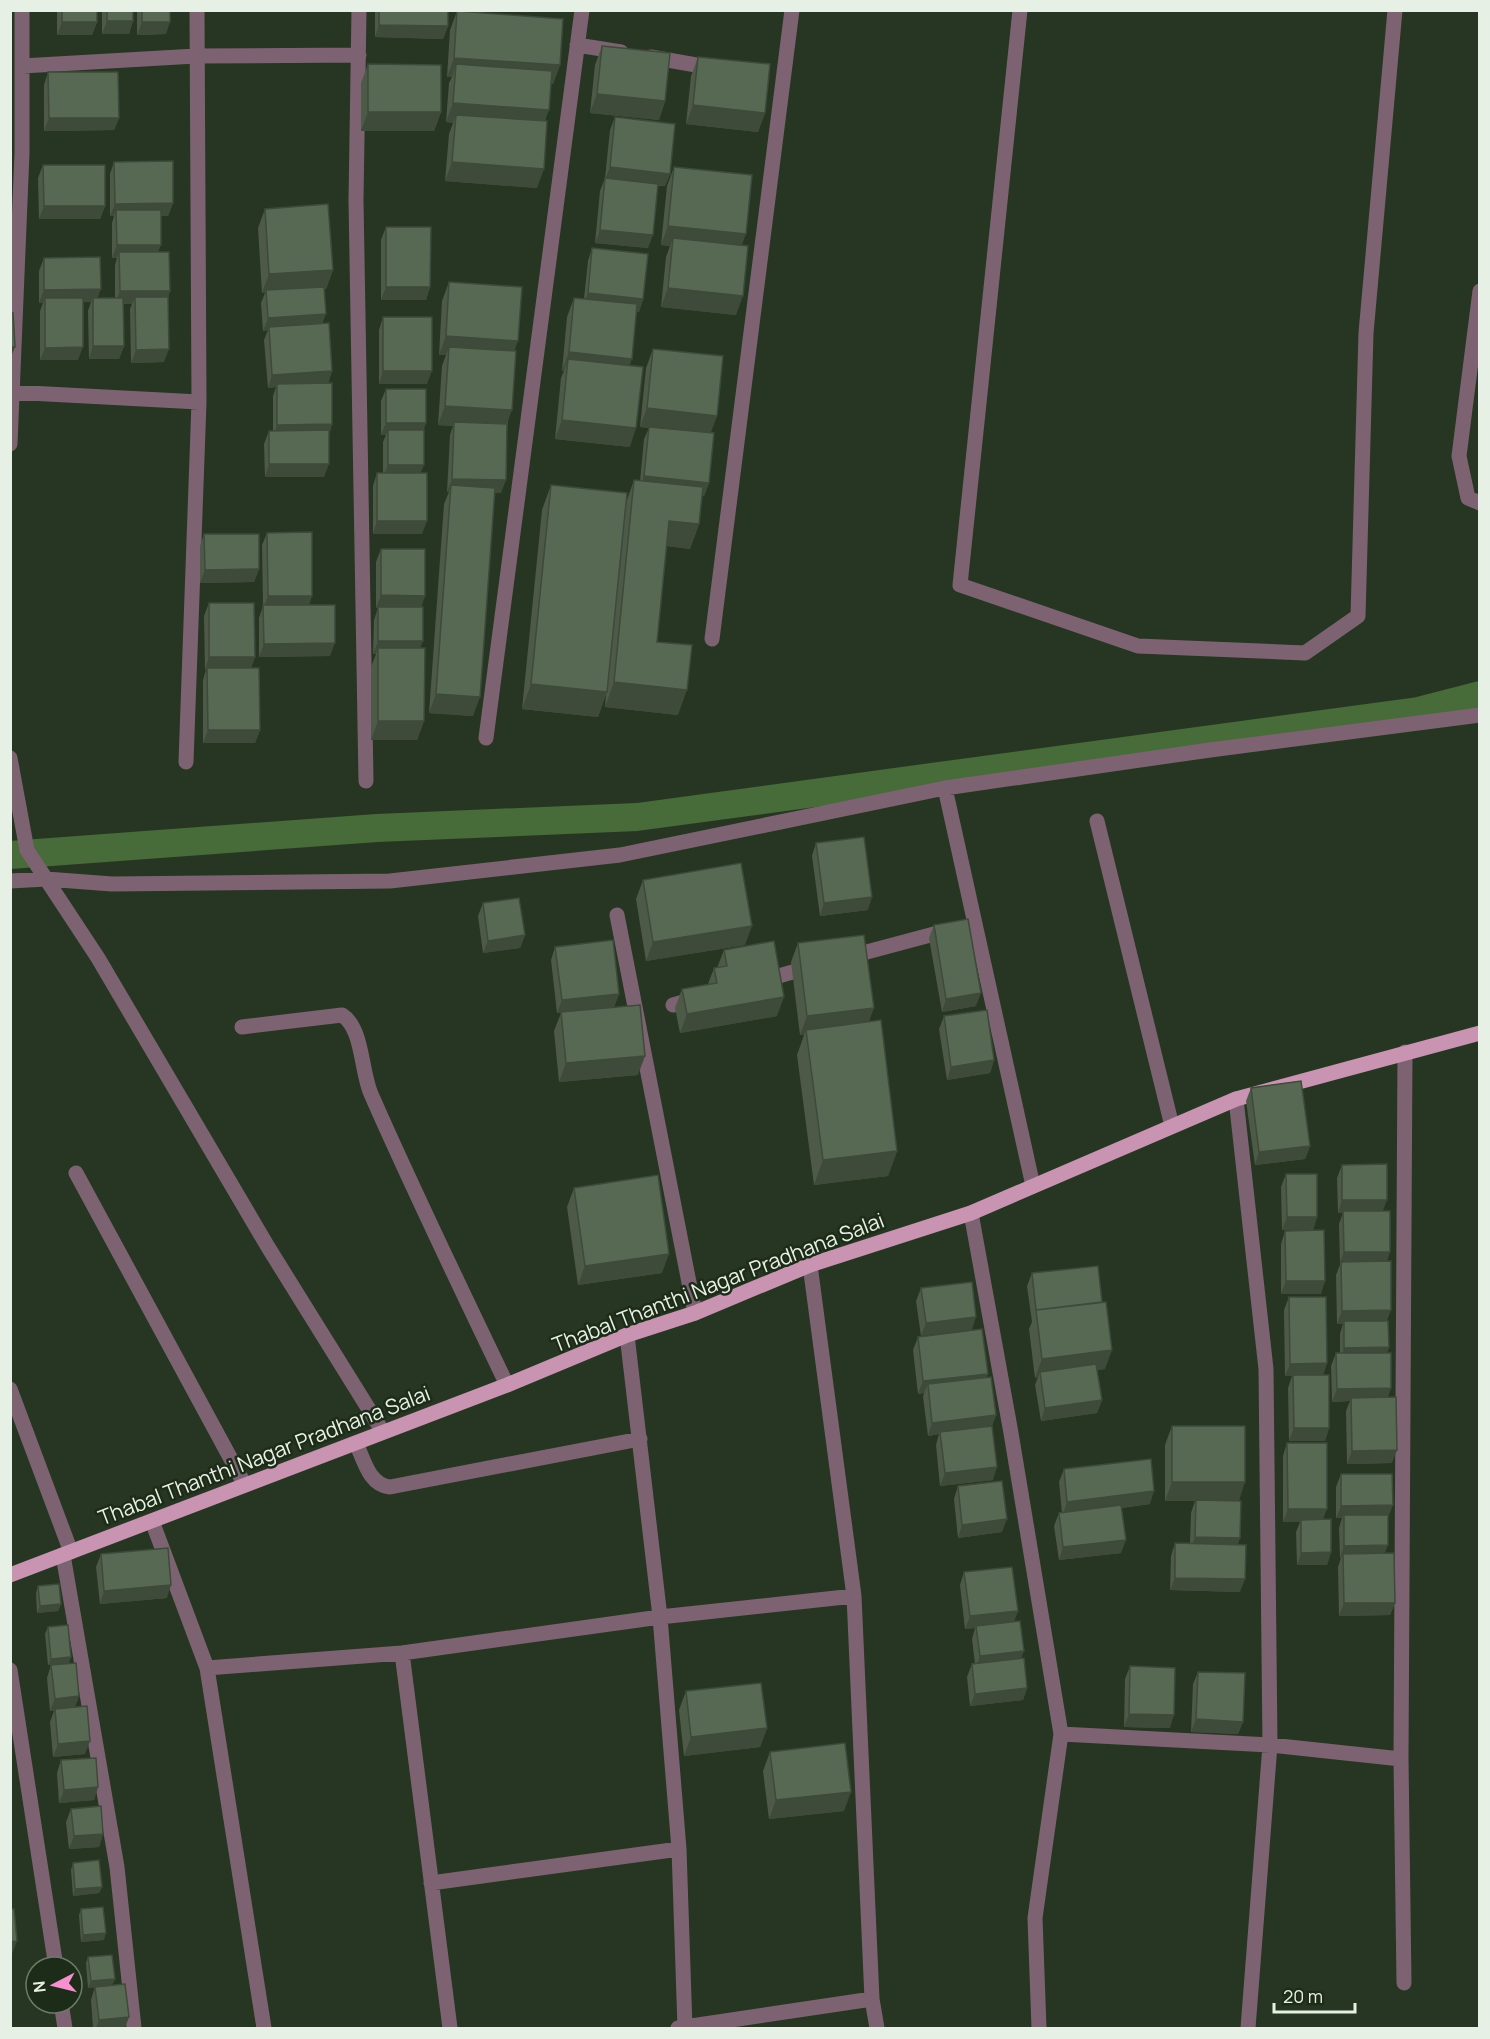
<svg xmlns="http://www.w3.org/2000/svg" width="1490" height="2039" viewBox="0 0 1490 2039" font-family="Manrope,sans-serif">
  <rect width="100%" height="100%" fill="#273622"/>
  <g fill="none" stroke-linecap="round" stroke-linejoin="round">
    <path stroke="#476b39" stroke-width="28" d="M10 855 377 828 637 817 1418 711 1480 695"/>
    <path stroke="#7d6372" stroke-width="15" d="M359 10 356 200 366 781
      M1020 10 960 585 1138 646 1305 653 1358 616 1366 333 1395 10
      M577 45 621 52
      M651 57 713 68
      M22 66 196 56 359 55
      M1480 291 1459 456 1468 498 1480 503
      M10 392 199 402
      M10 444 22 153V10
      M712 639 792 10
      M486 738 582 10
      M10 758 27 850 98 958 268 1247 383 1432
      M186 762 199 402 197 10
      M945 788 1033 1186
      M1097 821 1172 1126
      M10 881 46 879 112 884 390 881 620 855 945 788 1210 750 1480 715
      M617 915 695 1313
      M848 957 949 930
      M761 981 810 967
      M673 1005 697 998
      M242 1027 342 1015C363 1028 361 1072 371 1094 414 1192 461 1289 507 1385
      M1236 1099 1266 1369 1270 1745 1248 2028
      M76 1173 245 1485
      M971 1213 1011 1433 1061 1734 1035 1918 1039 2028
      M810 1265 854 1596 872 1999 877 2028
      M627 1335 660 1617 679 1849 685 2028
      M10 1389 71 1552
      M356 1443C364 1460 369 1485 390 1487L640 1439
      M152 1521 207 1668 264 2028
      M63 1555 117 1867 134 2028
      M402 1653 450 2028
      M207 1668 402 1653 660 1617 854 1596
      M10 1670 56 1967
      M1061 1734 1270 1745 1401 1759 1405 1052
      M1401 1759 1404 1983
      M431 1883 679 1849
      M61 2003 65 2028
      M678 2028 872 1999"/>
    <path stroke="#c894b2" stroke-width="15" d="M10 1575 507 1385 627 1335 695 1313 810 1265 971 1213 1236 1099 1480 1033"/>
  </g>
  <path fill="#4c5a47" d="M57 10H97V22L92 35H57Z
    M102 10H133V21L129 34H102Z
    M137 10H170L166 34 137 35Z
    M375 10H448V26L443 39 375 37Z
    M457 11 560 65 553 84H551L545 121 537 188 445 181 449 134 453 123 446 122 449 83 452 77H447L450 30Z
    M602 46 665 101 659 120 590 113 595 65Z
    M698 57 765 113 758 132 686 124 691 76Z
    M368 64 441 112 434 131H361V83Z
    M48 72 119 118 114 130 44 131V85Z
    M615 117 670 174 665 186H658L648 248 595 243 600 191 605 178 610 130Z
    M114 162 173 203 168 216H161L158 252 170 291 168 297 164 362 131 363 130 309 132 304H123L124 346 119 359H89L88 311 91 302H83L78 360H40V311L43 303H39V271L44 258 97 298H115V265L117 258H112V223L114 216H110V174Z
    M43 165 105 206 100 219H39L38 178Z
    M674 167 742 245 736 315 661 307 666 257 670 246 661 245 667 186Z
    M265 209 333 270 326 289H324L322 323 332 371 328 383 332 424 329 435 324 477H265L264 444 269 431H273V396L276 387 268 388 264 340 268 330 263 331 261 303 265 293H262L258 228Z
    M386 227 430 287 426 300H381V240Z
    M592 248 643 299 639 312H636L629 366 630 447 555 439 561 378 564 371H562L567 317 574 298 584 299 588 261Z
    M449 282 515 351 501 493H495L473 716 429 713 444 504 449 492H447L450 435 453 426 438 425 442 366 446 355H439L442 301Z
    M383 317 427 384H379V330Z
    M653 349 717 416 710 433 709 483 704 496 702 495 699 524 690 549 667 546 657 642 678 715 605 707 606 694 598 717 522 709 542 510 551 485 626 503 634 480 640 481 644 439 649 428 640 427 646 368Z
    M386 389 424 430 421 473 422 534H373V486L377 473H383V442L386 435H381V401Z
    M267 533 309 605 330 656 259 657V618L263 606 262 545Z
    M204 534 259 569 254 582 200 583V546Z
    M381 549 421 607 420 648 424 721 417 740H371V667L376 654H373L374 620 378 608H376V562Z
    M209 603 255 657 251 668 260 730 255 743H203V680L206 670H205L204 616Z
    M816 843 868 910 820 916 812 856Z
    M643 880 745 945 646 961 636 899Z
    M483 903 525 935 520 948 483 953 478 916Z
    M934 925 976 1006 942 1012 929 938Z
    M798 943 868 1022 897 1151 888 1176 814 1185 797 1055 804 1035H800L791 962Z
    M555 947 619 994 614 1007 589 1010 638 1075 559 1082 554 1031 561 1013H557L551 960Z
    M724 950 777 1016 680 1033 675 1008 682 989 708 984 714 968H717Z
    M944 1016 994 1060 990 1073 947 1080 939 1029Z
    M1251 1088 1310 1146 1305 1159 1255 1165 1246 1101Z
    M1342 1165 1383 1211 1387 1261V1321L1389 1347 1387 1353 1388 1397 1392 1463 1347 1464 1346 1411 1350 1401 1332 1402 1331 1366 1336 1353H1340V1334L1343 1324H1337L1336 1275 1340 1265 1339 1224 1343 1213H1338L1337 1178Z
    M1286 1174 1317 1217 1313 1230H1282L1281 1187Z
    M574 1188 662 1273 578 1285 567 1207Z
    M1285 1231 1321 1294H1281V1244Z
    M1032 1273 1105 1369 1097 1370 1102 1400 1097 1413 1041 1421 1035 1385 1038 1377 1035 1378 1029 1329 1032 1322 1027 1286Z
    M972 1282 921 1336 916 1301 921 1288Z
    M1289 1297 1327 1363 1323 1375 1329 1428 1325 1441H1289L1288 1388 1292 1376H1285L1284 1310Z
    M918 1337 986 1378 996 1415 992 1426 993 1480 940 1486 936 1445 939 1434 928 1436 923 1397 924 1393 918 1394 913 1350Z
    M1172 1426 1239 1501 1238 1545 1240 1592 1170 1590 1171 1556 1175 1543H1190L1191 1513 1195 1501H1165V1445Z
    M1287 1443 1323 1519 1331 1552 1327 1565H1297L1296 1532 1300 1522H1283V1456Z
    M1064 1469 1150 1504 1122 1508 1121 1553 1059 1560 1054 1526 1059 1513H1062L1059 1482Z
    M1341 1474 1388 1518 1385 1553 1395 1603 1390 1615 1339 1616 1338 1567 1341 1558H1340L1339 1528 1342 1518H1336V1487Z
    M958 1486 1002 1532 958 1538 954 1499Z
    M101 1554 167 1598 100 1604 96 1567Z
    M964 1572 1018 1611 1014 1621 1027 1688 1023 1700 970 1706 967 1677 972 1664H975L972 1639 975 1628 965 1629 960 1585Z
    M38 1586 61 1604 58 1611 37 1613 36 1593Z
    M48 1627 69 1663 48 1665 45 1634Z
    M51 1665 79 1696 75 1707 85 1754 53 1757 50 1722 54 1711H50L47 1678Z
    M1130 1666 1170 1728 1124 1727 1125 1679Z
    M1198 1672 1243 1722 1238 1734 1191 1732 1193 1684Z
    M686 1691 767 1728 760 1747 684 1756 679 1710Z
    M770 1752 844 1811 769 1819 763 1771Z
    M61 1760 98 1787 94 1800 59 1803 57 1773Z
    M71 1809 103 1834 99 1847 69 1849 66 1822Z
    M73 1863 102 1887 99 1893 73 1896 71 1870Z
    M81 1909 104 1940 81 1942 79 1915Z
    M88 1957 115 1979 112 1985 88 1988 86 1963Z
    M95 1987 125 2028H93L91 2000Z"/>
  <path fill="#3e4a3a" d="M107 21H133L129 34H102Z
    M62 22H97L92 35H57Z
    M142 22H170L166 34 137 35Z
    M379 25 448 26 443 39 375 37Z
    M454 58 560 65 553 84 455 77 456 64 452 77H447Z
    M597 94 665 101 659 120 590 113Z
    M453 103 549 110 542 129 456 115 453 123 446 122Z
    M693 105 765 113 758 132 686 124Z
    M368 112H441L434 131H361Z
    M49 118H119L114 130 44 131Z
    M452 162 544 169 537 188 445 181Z
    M610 167 670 174 665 186 605 180Z
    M173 203 168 216H116V210L114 216H110L115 204Z
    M44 206H105L100 219H39Z
    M668 226 746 234 739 253 673 238 670 246 661 245Z
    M600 230 653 235 648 248 595 243Z
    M117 245H161L156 257 119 252 117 258H112Z
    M333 270 326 289 266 293V290L265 293H262L269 274Z
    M386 287H430L426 300H381Z
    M668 288 743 296 736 315 661 307Z
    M101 289 96 302 93 298 91 302 45 303V298L43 303H39L44 290Z
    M120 291H170L165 304 135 297 132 304H115Z
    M588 293 643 299 639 312 583 306Z
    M326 314 321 327H269L268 330 263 331 268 318Z
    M446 336 518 341 511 360 449 347 446 355H439Z
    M93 346H124L119 359H89Z
    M10 347H15L10 359Z
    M83 347 78 360H40L45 348Z
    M169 349 164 362 131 363 136 350Z
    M569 352 632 359 625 378 568 359 564 371H562Z
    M332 371 327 384H277L276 387 268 388 272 375Z
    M383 371H432L427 384H379Z
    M445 406 512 410 505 429 454 422 453 426 438 425Z
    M647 408 717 416 710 435 640 427Z
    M562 420 636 428 630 447 555 439Z
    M386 423H426L422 436 388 430 386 435H381Z
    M332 424 328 437 273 438 277 425Z
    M269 464H329L324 477H265Z
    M388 465H424L419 477H383Z
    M644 476 709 483 704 496 640 489Z
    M452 479 506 480 501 493 451 492V485L449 492H447Z
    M377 521H427L422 534H373Z
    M669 521 699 524 690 549 660 545Z
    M259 569 254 582 200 583 205 570Z
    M381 595 425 596 421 608H376Z
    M268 596H312L308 609H263Z
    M378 641H423L418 654 378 648 376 654H373Z
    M335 643 330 656 259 657 264 644Z
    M209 657H255L250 670 207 668 206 670H205Z
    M614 682 687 690 678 715 605 707Z
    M531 684 607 692 598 717 522 709Z
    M436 694 480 697 473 716 429 713Z
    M378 721H424L417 740H371Z
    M208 730H260L255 743H203Z
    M872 897 868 910 820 916 824 903Z
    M752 926 745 945 646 961 653 942Z
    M525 935 520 948 483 953 488 941Z
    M981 993 976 1006 942 1012 946 999Z
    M619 994 614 1007 557 1013 562 1000Z
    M784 997 777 1016 680 1033 687 1014Z
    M874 1008 867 1027 806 1030 804 1035H800L807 1016Z
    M645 1056 638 1075 559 1082 566 1063Z
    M994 1060 990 1073 947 1080 951 1067Z
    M1310 1146 1305 1159 1255 1165 1259 1152Z
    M897 1151 888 1176 814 1185 823 1160Z
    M1342 1200H1387L1382 1213 1343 1211V1213H1338Z
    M1287 1217H1317L1313 1230H1282Z
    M1344 1252H1390L1386 1265 1341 1262 1339 1265Z
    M669 1254 662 1273 578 1285 585 1266Z
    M1286 1281H1325L1321 1294H1281Z
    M1391 1310 1386 1323 1344 1321 1343 1324H1337L1342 1311Z
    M976 1317 972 1330 921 1336 926 1323Z
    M1389 1347 1384 1360 1340 1361 1344 1348Z
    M1112 1350 1105 1369 1041 1377 1040 1372 1038 1377 1035 1378 1042 1359Z
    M1327 1363 1323 1376H1285L1290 1364Z
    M988 1374 983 1387 928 1384 924 1393 918 1394 923 1381Z
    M1391 1388 1387 1401 1351 1398 1350 1401 1332 1402 1337 1389Z
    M1102 1400 1097 1413 1041 1421 1045 1408Z
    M996 1415 991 1428 940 1432 939 1434 928 1436 932 1423Z
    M1294 1428H1329L1325 1441H1289Z
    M1397 1450 1392 1463 1347 1464 1352 1451Z
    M997 1467 993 1480 940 1486 945 1473Z
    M1172 1482H1245L1239 1501H1165Z
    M1154 1491 1150 1504 1063 1515 1067 1502Z
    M1393 1505 1388 1518 1344 1515 1342 1518H1336L1341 1506Z
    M1288 1509H1327L1322 1522 1301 1520 1300 1522H1283Z
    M1007 1519 1002 1532 958 1538 962 1525Z
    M1195 1537 1240 1538 1236 1551 1190 1550Z
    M1126 1540 1121 1553 1059 1560 1063 1547Z
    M1388 1545 1383 1558 1343 1554 1341 1558H1340L1344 1546Z
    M1331 1552 1327 1565H1297L1301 1553Z
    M1175 1578 1245 1579 1240 1592 1170 1590Z
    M171 1585 167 1598 100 1604 104 1591Z
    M1344 1603H1395L1390 1615 1339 1616Z
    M61 1604 58 1611 37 1613 40 1606Z
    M1018 1611 1013 1624 976 1626 975 1628 965 1629 970 1616Z
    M1024 1651 1019 1664 975 1669 980 1656Z
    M71 1657 69 1663 48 1665 51 1659Z
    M1027 1688 1023 1700 970 1706 975 1694Z
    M79 1696 74 1709 50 1711 55 1699Z
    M1129 1714 1174 1715 1170 1728 1124 1727Z
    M1196 1719 1243 1722 1238 1734 1191 1732Z
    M767 1728 760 1747 684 1756 691 1737Z
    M90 1741 85 1754 53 1757 58 1744Z
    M98 1787 94 1800 59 1803 64 1790Z
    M851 1792 844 1811 769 1819 776 1800Z
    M103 1834 99 1847 69 1849 74 1836Z
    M102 1887 99 1893 73 1896 75 1889Z
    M106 1933 104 1940 81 1942 83 1935Z
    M17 1941 12 1954H10V1942Z
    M115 1979 112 1985 88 1988 91 1981Z
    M129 2017 125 2028H96L99 2020Z"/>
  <path fill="#586953" stroke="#3e4a3a" stroke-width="1.5" d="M62 10H97V22H62Z
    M107 10H133V21H107Z
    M142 10H170V22H142Z
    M379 10H448V26L379 25Z
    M457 11 563 19 560 65 454 58Z
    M602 46 670 53 665 101 597 94Z
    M698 57 770 64 765 113 693 105Z
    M368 64 441 65V112H368Z
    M456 64 552 71 549 110 453 103Z
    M48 72H118L119 118H49Z
    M456 115 547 121 544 169 452 162Z
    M615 117 675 124 670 174 610 167Z
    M173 161V203L115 204 114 162Z
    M43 165H105V206H44Z
    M674 167 752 175 746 234 668 226Z
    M605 178 658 184 653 235 600 230Z
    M328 204 333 270 269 274 265 209Z
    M116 210H161V245H117Z
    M386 227H431L430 287H386Z
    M673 238 748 246 743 296 668 288Z
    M592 248 648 254 643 299 588 293Z
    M119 252H169L170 291H120Z
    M100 257 101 289 44 290V258Z
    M449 282 522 287 518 341 446 336Z
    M324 287 326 314 268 318 266 290Z
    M135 297H168L169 349 136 350Z
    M45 298H83V347L45 348Z
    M93 298H123L124 346H93Z
    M574 298 637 304 632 359 569 352Z
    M10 313H13L15 347H10Z
    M383 317H432V371H383Z
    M329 323 332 371 272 375 269 327Z
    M449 347 516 351 512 410 445 406Z
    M653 349 723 356 717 416 647 408Z
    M568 359 643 367 636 428 562 420Z
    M332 383V424L277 425V384Z
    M386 389H426V423H386Z
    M454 422 507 424 506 480 452 479Z
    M649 427 714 433 709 483 644 476Z
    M329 430V464H269V431Z
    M388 430H424V465H388Z
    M377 473H427V521H377Z
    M634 480 703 487 699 524 669 521 657 642 692 645 687 690 614 682Z
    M451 485 495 488 480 697 436 694Z
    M551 485 627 493 607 692 531 684Z
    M312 532V596H268L267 533Z
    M204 534H259V569L205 570Z
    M381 549H425V596L381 595Z
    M209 603H254L255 657H209Z
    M263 605H335V643L264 644Z
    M378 607H423V641H378Z
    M378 648H425L424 721H378Z
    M207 668H259L260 730H208Z
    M864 837 872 897 824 903 816 843Z
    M741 863 752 926 653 942 643 880Z
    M519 898 525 935 488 941 483 903Z
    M968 919 981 993 946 999 934 925Z
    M864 935 874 1008 807 1016 798 943Z
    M613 940 619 994 562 1000 555 947Z
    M774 941 784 997 687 1014 682 989 717 983 714 968 727 966 724 950Z
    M640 1005 645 1056 566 1063 561 1012Z
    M987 1010 994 1060 951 1067 944 1016Z
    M881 1020 897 1151 823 1160 806 1030Z
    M1301 1081 1310 1146 1259 1152 1251 1088Z
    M1387 1164V1200H1342V1165Z
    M1286 1174H1317V1217H1287Z
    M658 1175 669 1254 585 1266 574 1188Z
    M1343 1211H1390V1252H1344Z
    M1324 1230 1325 1281H1286L1285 1231Z
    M1391 1261V1310L1342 1311 1341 1262Z
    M1098 1266 1102 1302 1036 1310 1032 1273Z
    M972 1282 976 1317 926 1323 921 1288Z
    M1289 1297H1326L1327 1363 1290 1364Z
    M1106 1302 1112 1350 1042 1359 1036 1310Z
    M1344 1321H1388L1389 1347 1344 1348Z
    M982 1329 988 1374 923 1381 918 1337Z
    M1336 1353H1391V1388L1337 1389Z
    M1096 1364 1102 1400 1045 1408 1040 1372Z
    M1293 1375H1329V1428H1294Z
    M991 1377 996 1415 932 1423 928 1384Z
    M1396 1397 1397 1450 1352 1451 1351 1398Z
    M992 1426 997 1467 945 1473 940 1432Z
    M1172 1426H1245V1482H1172Z
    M1287 1443H1327V1509H1288Z
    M1151 1459 1154 1491 1067 1502 1064 1469Z
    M1341 1474H1392L1393 1505 1341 1506Z
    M1002 1481 1007 1519 962 1525 958 1486Z
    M1196 1500 1241 1501 1240 1538 1195 1537Z
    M1121 1505 1126 1540 1063 1547 1059 1513Z
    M1344 1515H1388V1545L1344 1546Z
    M1331 1519V1552L1301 1553V1520Z
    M1175 1543 1246 1545 1245 1579 1175 1578Z
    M168 1548 171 1585 104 1591 101 1554Z
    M1394 1553 1395 1603H1344L1343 1554Z
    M1012 1567 1018 1611 970 1616 964 1572Z
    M59 1584 61 1604 40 1606 38 1586Z
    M1020 1621 1024 1651 980 1656 976 1626Z
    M68 1625 71 1657 51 1659 48 1627Z
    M1024 1658 1027 1688 975 1694 972 1664Z
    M76 1663 79 1696 55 1699 51 1665Z
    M1130 1666 1175 1668 1174 1715 1129 1714Z
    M1198 1672 1245 1673 1243 1722 1196 1719Z
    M761 1683 767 1728 691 1737 686 1691Z
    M87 1706 90 1741 58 1744 55 1709Z
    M845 1743 851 1792 776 1800 770 1752Z
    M96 1758 98 1787 64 1790 61 1760Z
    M101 1806 103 1834 74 1836 71 1809Z
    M99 1860 102 1887 75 1889 73 1863Z
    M103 1907 106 1933 83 1935 81 1909Z
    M10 1909H14L17 1941 10 1942Z
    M112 1955 115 1979 91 1981 88 1957Z
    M125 1984 129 2017 99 2020 95 1987Z"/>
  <g text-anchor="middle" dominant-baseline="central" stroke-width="5" stroke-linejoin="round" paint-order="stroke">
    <g font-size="21" fill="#e7f0e4" stroke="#1d2c18">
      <text transform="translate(718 1282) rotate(-21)">Thabal Thanthi Nagar Pradhana Salai</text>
      <text transform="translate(264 1455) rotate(-21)">Thabal Thanthi Nagar Pradhana Salai</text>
    </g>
  </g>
  <rect width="1490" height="2039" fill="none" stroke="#e7f0e4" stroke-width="24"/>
  <g transform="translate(54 1985) rotate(263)"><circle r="28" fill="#1d2c18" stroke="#6e7a6a" stroke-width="1.5"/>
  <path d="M0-4.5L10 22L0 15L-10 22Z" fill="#f690cf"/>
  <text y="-9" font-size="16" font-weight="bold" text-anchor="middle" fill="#e7f0e4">N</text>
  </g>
  <path d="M1274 2003v9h81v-9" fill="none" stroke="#e7f0e4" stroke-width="3"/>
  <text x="1283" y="2003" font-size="18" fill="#e7f0e4" stroke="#1d2c18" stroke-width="4.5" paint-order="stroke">20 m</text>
</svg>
